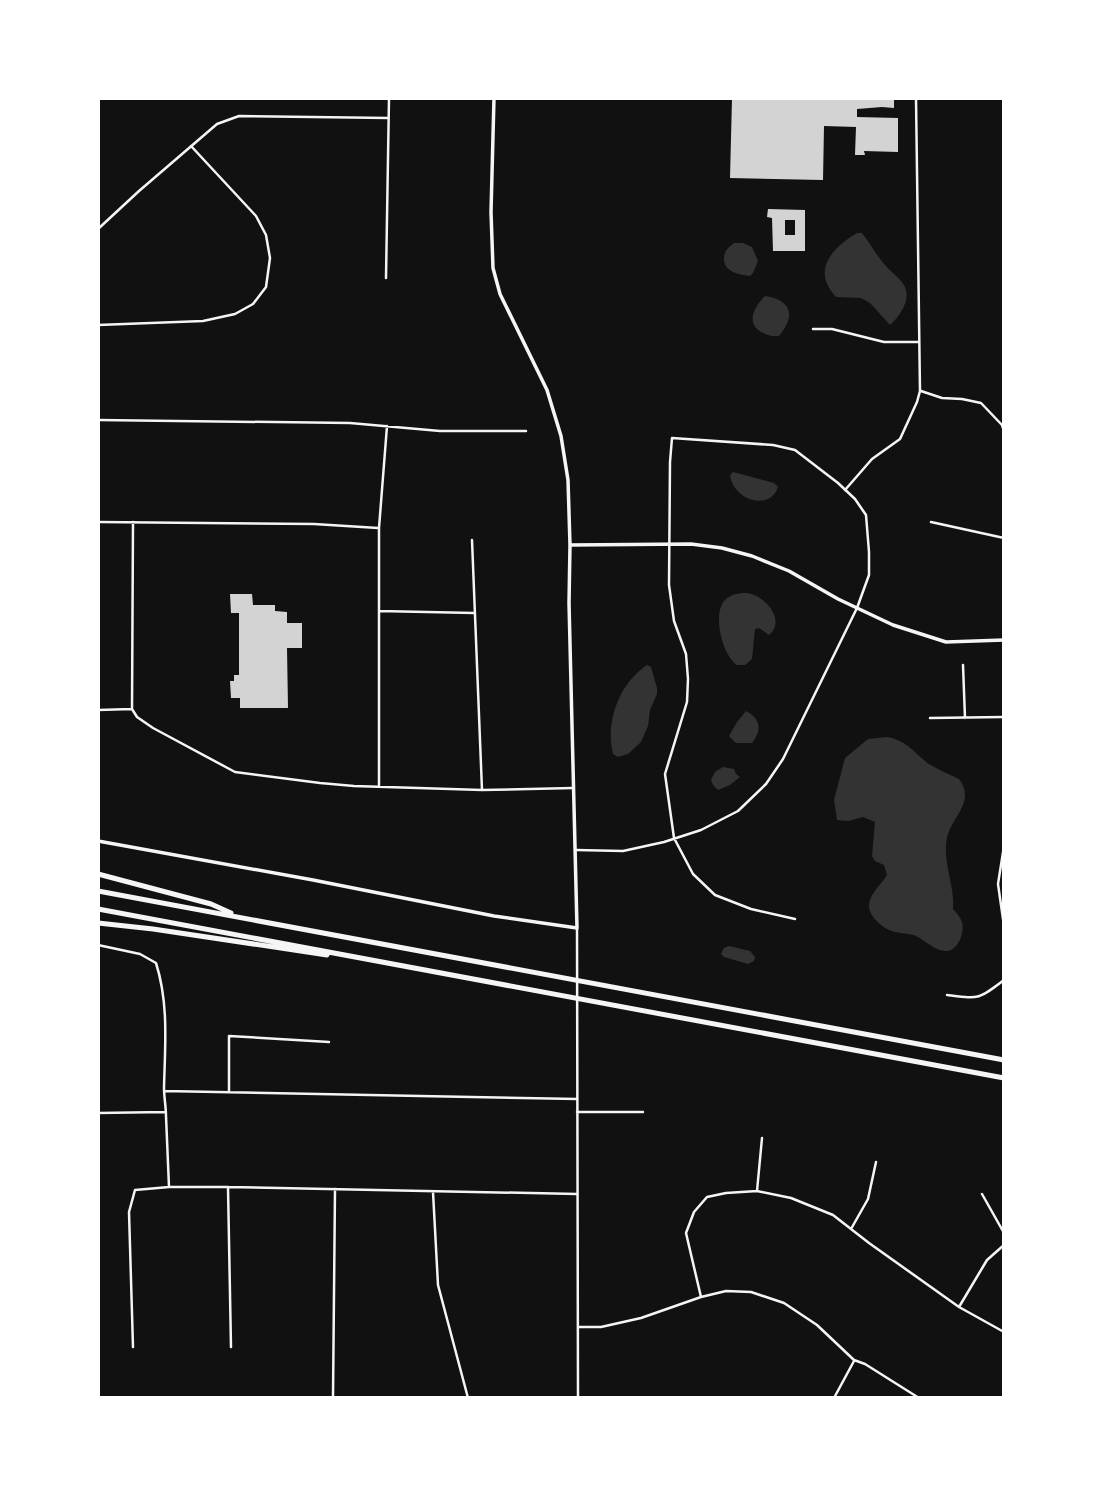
<svg xmlns="http://www.w3.org/2000/svg" width="1102" height="1496" viewBox="0 0 1102 1496" font-family="Roboto,sans-serif">
  <rect width="100%" height="100%" fill="#111"/>
  <path fill="#333" d="M857 233H862C870 243 876 255 885 265 890 271 896 275 901 281 914 295 902 314 890 325L870 303 861 298 836 297C811 270 832 248 857 233Z
    M734 243H743L752 247 758 261 753 273 750 276C738 274 723 272 724 257 725 250 729 247 734 243Z
    M765 296C792 300 796 316 779 336 772 337 768 335 761 332 745 322 755 306 765 296Z
    M733 472 774 483 778 487C770 512 733 500 730 475Z
    M746 593C764 594 787 620 769 635L759 628 755 629 752 659 745 665H737C722 655 712 613 725 600 731 594 739 593 746 593Z
    M647 665 651 667 657 688V694L650 710 648 726 641 742 628 754 618 757 613 754C605 723 619 683 647 665Z
    M746 711C761 719 762 730 752 743H736L729 736 737 722Z
    M887 737C908 741 914 753 929 764 939 770 949 774 959 779 976 802 952 816 947 838 942 862 955 885 953 909 957 913 960 917 962 922 965 932 958 952 945 951 934 950 926 941 916 936 910 933 903 934 895 932 885 930 870 918 869 907 868 895 882 884 887 875L884 865 875 861 872 856 875 822 863 817 849 821 837 820 834 800 845 758 868 739Z
    M723 767 734 769 736 774 740 777 730 785 718 790 713 785 711 780 715 772Z
    M729 946 750 951 755 957 754 961 748 964 724 957 721 954 724 948Z"/>
  <path fill="#d3d3d3" fill-rule="evenodd" d="M732 98H894V108L882 107 857 109V117L898 118V152L864 151 865 155H855L856 127 824 126 823 180 730 178Z
    M768 209 805 210V251H773L772 218 767 217ZM785 220H795V235H785Z
    M230 594H252L253 605H275V611L287 612V623H302V648H287L288 708H240V698H231L230 681H234V675H239V613H231Z"/>
  <g fill="none" stroke-linecap="round" stroke-linejoin="round">
    <path stroke="#f5f5f5" stroke-width="2.5" d="M98 229 139 191 217 124 239 116 388 118
      M386 278 389 98
      M98 325 203 321 235 314 253 304 266 287 270 258 266 235 256 216 191 146
      M813 329H832L884 342H919
      M921 391 942 398 962 399 981 403 1002 425 1004 431
      M98 420 350 423 440 431H526
      M845 490 872 459 900 439 917 402 920 391 916 98
      M98 522 314 524 378 528
      M133 522 132 709 137 717 153 728 235 772 320 783 354 786 482 790 573 788
      M931 522 1004 538
      M472 540 482 790
      M379 611 474 613
      M963 665 965 718
      M98 710 132 709
      M930 718 1004 717
      M379 785V528L387 426
      M1004 846 998 884 1004 926
      M576 850 623 851 664 842 701 830 738 811 766 784 783 759 857 608 869 575V552L866 515 855 499 838 483 795 450 773 445 672 438 670 462 669 585 674 621 686 654 688 679 687 702 665 774 674 838 693 874 715 895 751 909 795 919
      M577 929 578 1398
      M98 945 140 954 156 963C169 1004 165 1046 164 1088 164 1097 166 1107 166 1116 167 1140 168 1163 169 1187
      M947 995C979 999 978 1000 1004 980
      M164 1091 577 1099
      M229 1092V1036L329 1042
      M577 1112H643
      M98 1113 165 1112
      M228 1187 231 1347
      M757 1191 762 1138
      M433 1192 438 1285 468 1398
      M982 1194 1004 1233
      M851 1229 868 1199 876 1162
      M701 1297 686 1233 694 1212 707 1197 726 1193 757 1191 791 1198 833 1215 869 1243 959 1307 1004 1332
      M959 1307 987 1260 1004 1245
      M579 1327H601L641 1318 701 1297 726 1291 751 1292 784 1303 817 1325 854 1360 865 1364 919 1398
      M133 1347 129 1212 135 1190 169 1187H228L577 1194
      M333 1398 335 1189
      M834 1398 854 1361"/>
    <path stroke="#f5f5f5" stroke-width="3.5" d="M570 545 691 544 722 548 752 556 789 571 838 599 893 625 946 642 1004 640
      M98 841 313 880 494 916 577 928 569 603 570 545 568 480 561 436 547 390 500 294 493 268 491 212 494 98"/>
    <path stroke="#f5f5f5" stroke-width="5" d="M98 874 211 904 231 913
      M98 891 1004 1060
      M98 909 1004 1078
      M98 923 153 929 327 955"/>
  </g>
  <rect width="1102" height="1496" fill="none" stroke="#ffffff" stroke-width="200"/>
</svg>
